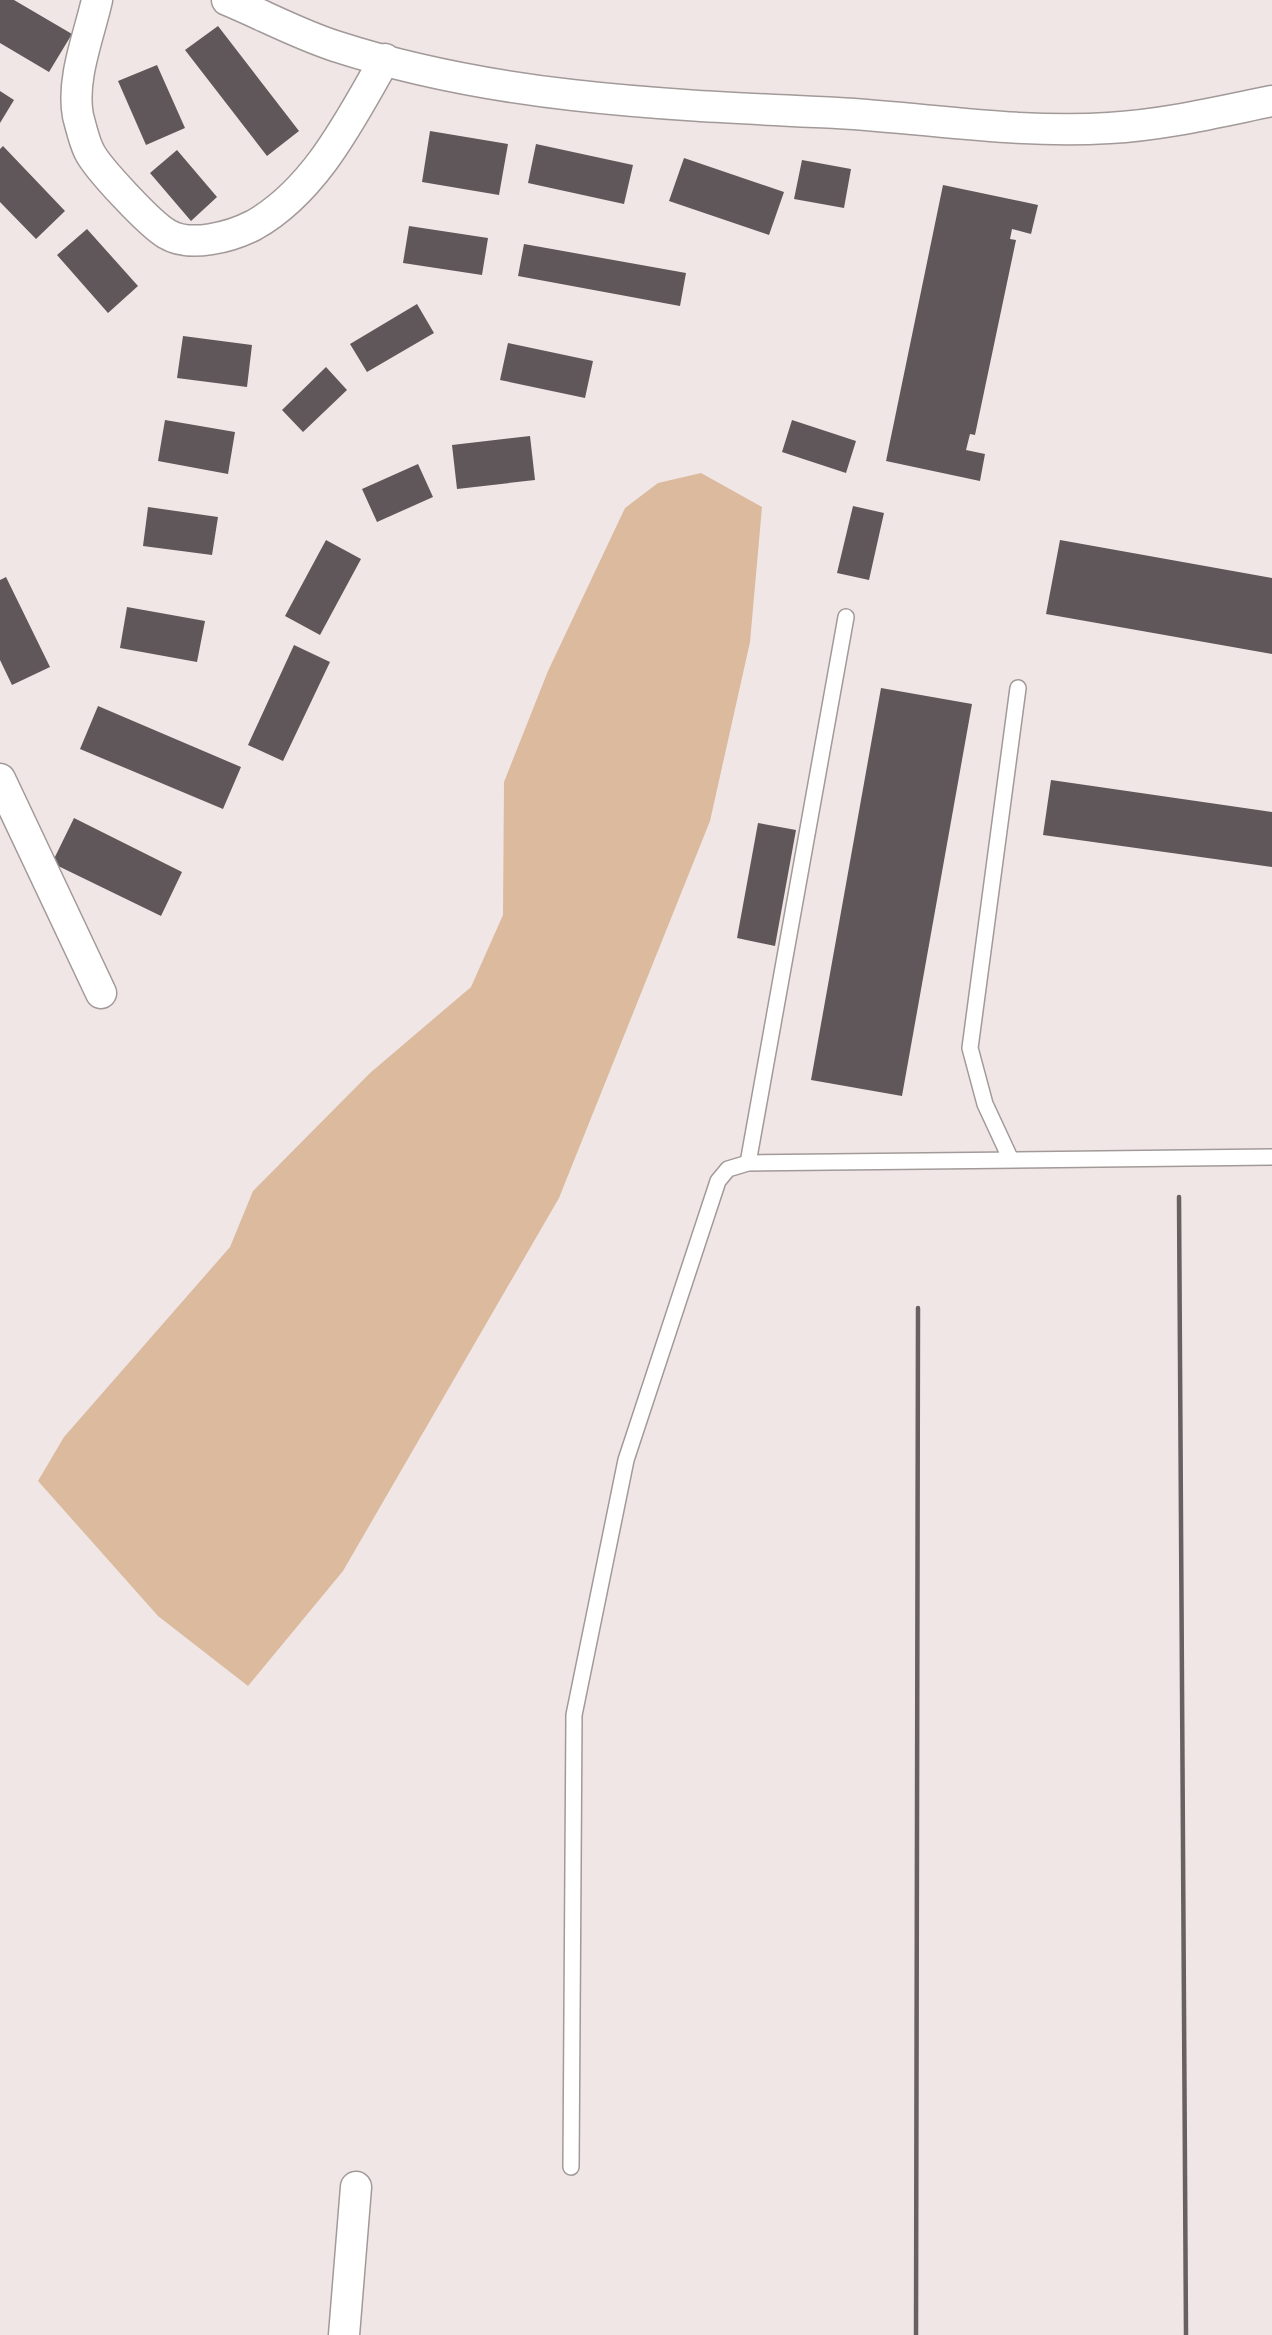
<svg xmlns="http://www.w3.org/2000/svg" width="1272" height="2335" viewBox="0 0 1272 2335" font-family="'Crimson Pro',serif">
  <rect width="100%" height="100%" fill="#f1e6e6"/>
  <path fill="#dbba9e" d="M701 473 762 507 750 642 710 821 559 1198 343 1571 248 1686 158 1616 38 1481 64 1437 230 1247 253 1191 370 1073 471 987 503 915 504 782 548 671 625 508 658 483Z"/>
  <path fill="#5f575a" d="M0 0H14L72 34 49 72 0 43Z
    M218 26 299 131 267 156 185 50Z
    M157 65 185 128 146 145 118 81Z
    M0 91 14 100 0 123Z
    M430 131 508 144 499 195 422 182Z
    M536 144 633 165 624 204 528 183Z
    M3 146 65 211 36 239 0 202V149Z
    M177 150 217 197 191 221 150 173Z
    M684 158 784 192 769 235 669 201Z
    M802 160 851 169 844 208 794 199Z
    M943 185 1038 205 1031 234 1012 229 1010 239 1016 240 975 435 970 434 966 450 985 454 980 481 886 461Z
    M409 226 488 238 482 275 403 263Z
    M87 229 138 286 108 313 57 255Z
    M524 244 686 273 680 306 518 276Z
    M417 304 434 333 367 372 350 344Z
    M183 336 252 345 247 387 177 378Z
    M508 343 593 361 585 398 500 380Z
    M326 367 347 390 303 432 282 410Z
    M165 420 235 432 228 474 158 461Z
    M792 420 856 441 846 473 782 452Z
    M530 436 535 480 457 489 452 445Z
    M418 464 433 497 377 522 362 489Z
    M853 506 884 513 869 580 837 573Z
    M148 507 218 517 212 555 143 546Z
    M326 540 361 559 320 635 285 616Z
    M1060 540 1272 578V654L1046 614Z
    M6 577 50 667 12 685 0 660V580Z
    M127 607 205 621 197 662 120 648Z
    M294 645 330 662 283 761 248 745Z
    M881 688 972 704 902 1096 811 1080Z
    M98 706 241 767 223 809 80 749Z
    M1051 780 1272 812V867L1043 835Z
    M74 818 182 872 161 916 52 863Z
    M758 823 796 830 775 946 737 938Z"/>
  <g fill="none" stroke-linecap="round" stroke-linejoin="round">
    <defs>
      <path id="lane" d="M1011 1160 985 1104 970 1048 1018 688
        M748 1163 846 617
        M571 2167 574 1715 626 1460 718 1181 728 1169 748 1163 1272 1157"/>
      <path id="street" d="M97 0C89 36 71 79 78 116 81 127 84 141 89 151 97 168 151 225 167 234 190 248 231 237 254 225 316 190 351 118 385 59
        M227 0C263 15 298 34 335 46 498 99 668 105 837 113 927 118 1018 134 1109 128 1164 125 1218 112 1272 101
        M0 779 101 993
        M344 2335 356 2187"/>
    </defs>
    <use href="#lane" stroke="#a29999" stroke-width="18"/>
    <use href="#street" stroke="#a29999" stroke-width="33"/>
    <use href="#lane" stroke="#fff" stroke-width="15"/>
    <use href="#street" stroke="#fff" stroke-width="30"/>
    <path stroke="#686161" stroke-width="4.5" d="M1179 1197 1186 2335
      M916 2335 918 1308"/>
  </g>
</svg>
